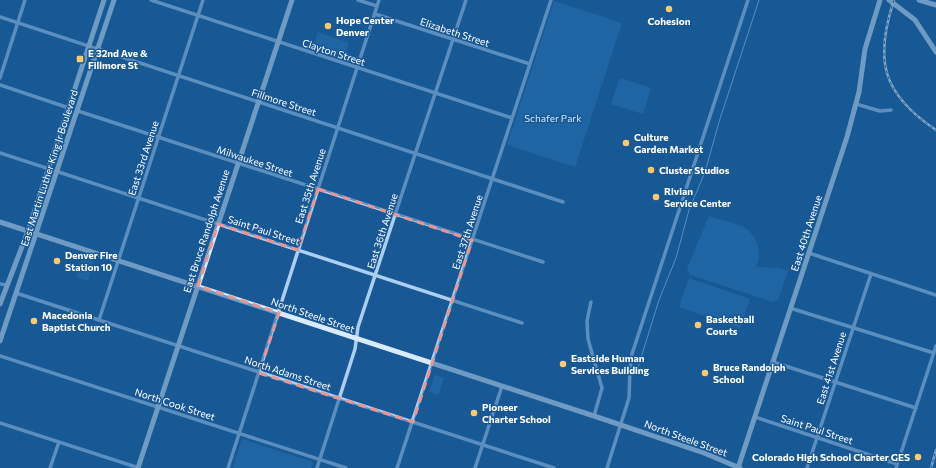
<svg xmlns="http://www.w3.org/2000/svg" width="936" height="468" viewBox="0 0 936 468" font-family="Commissioner,sans-serif">
  <rect width="100%" height="100%" fill="#185995"/>
  <path fill="#2c73b3" d="M554 1 622 23 575 167 507 145Z
    M318 32 349 43 345 54 314 44Z
    M620 78 651 88 643 114 611 104Z
    M709 216C720 220 735 222 745 228 758 236 762 254 756 267L779 268 788 271 778 300 773 302 690 275 687 269Z
    M82 257 94 261 88 281 76 277Z
    M689 278 750 299 740 328 679 307Z
    M435 375 444 378 438 395 429 392Z
    M242 439 313 462 311 468H233Z"/>
  <g fill="none" stroke-linecap="round" stroke-linejoin="round">
    <path stroke="#9ccbf3" stroke-width="1" d="M636 374 659 300 676 258 689 210 705 172 719 122 759 0"/>
    <path stroke="#aacff0" stroke-width="3.5" d="M151 0 512 118
      M358 0 377 6
      M375 14 530 64
      M0 17 563 202
      M0 78 25 0
      M0 85 69 108
      M856 104 880 111 891 110
      M78 111 543 262
      M0 153 522 323
      M809 253 936 295
      M0 284 7 285
      M16 293 554 468
      M591 302 587 321 588 339 602 388 594 416
      M790 308 934 353
      M99 320 203 0
      M0 356 346 468
      M773 362 916 408
      M755 417 897 464
      M0 423 139 468
      M50 468 59 442
      M228 468 379 0
      M317 468 355 349 358 327 466 0
      M397 468 551 0
      M475 468 502 386
      M607 468 629 398 630 370 632 354 748 0
      M807 468 871 274
      M896 468 936 346"/>
    <path stroke="#d8eafb" stroke-width="5" d="M889 0 915 20 936 52
      M919 0 936 5
      M0 222 594 416 704 453 740 468
      M0 304 28 231 104 0
      M0 341 114 0
      M138 468 292 0
      M738 468 847 137 859 92 865 49 880 0"/>
    <defs>
      <path id="rail" d="M894 0C874 60 882 94 936 130
        M931 468 936 450"/>
    </defs>
    <use href="#rail" stroke="#fff" stroke-width="2.5"/>
    <use href="#rail" stroke="#185995" stroke-width="1" stroke-dasharray="3" stroke-linecap="butt"/>
  </g>
  <path d="M0 0H936V468H0ZM318 189 472 240 413 422 259 373 279 313 198 286 218 224 298 250Z" fill="#185995" fill-opacity=".55" fill-rule="evenodd"/>
  <path fill="none" stroke="#ea9494" stroke-width="3" stroke-dasharray="8 5" stroke-linejoin="round" d="M318 189 472 240 413 422 259 373 279 313 198 286 218 224 298 250Z"/>
  <g fill="#ffc869" stroke="#185995" stroke-width="1.5">
    <circle cx="669" cy="9" r="4"/>
    <circle cx="328" cy="26" r="4"/>
    <rect x="76" y="55" width="8" height="8" rx="2"/>
    <circle cx="626" cy="143" r="4"/>
    <circle cx="651" cy="170" r="4"/>
    <circle cx="656" cy="197" r="4"/>
    <circle cx="57" cy="261" r="4"/>
    <circle cx="34" cy="321" r="4"/>
    <circle cx="698" cy="325" r="4"/>
    <circle cx="563" cy="364" r="4"/>
    <circle cx="705" cy="373" r="4"/>
    <circle cx="474" cy="413" r="4"/>
    <circle cx="918" cy="457" r="4"/>
  </g>
  <g text-anchor="middle" dominant-baseline="central" stroke-width="3" stroke-linejoin="round" paint-order="stroke">
    <g font-size="10" font-weight="bold" fill="#fff" stroke="#185995" text-anchor="start">
      <text x="336" y="20">Hope Center<tspan x="336" dy="12">Denver</tspan></text>
      <text x="669" y="21" text-anchor="middle">Cohesion</text>
      <text x="88" y="53">E 32nd Ave &amp;<tspan x="88" dy="12">Fillmore St</tspan></text>
      <text x="634" y="137">Culture<tspan x="634" dy="12">Garden Market</tspan></text>
      <text x="659" y="170">Cluster Studios</text>
      <text x="664" y="191">Rivian<tspan x="664" dy="12">Service Center</tspan></text>
      <text x="65" y="255">Denver Fire<tspan x="65" dy="12">Station 10</tspan></text>
      <text x="42" y="315">Macedonia<tspan x="42" dy="12">Baptist Church</tspan></text>
      <text x="706" y="319">Basketball<tspan x="706" dy="12">Courts</tspan></text>
      <text x="571" y="358">Eastside Human<tspan x="571" dy="12">Services Building</tspan></text>
      <text x="713" y="367">Bruce Randolph<tspan x="713" dy="12">School</tspan></text>
      <text x="482" y="407">Pioneer<tspan x="482" dy="12">Charter School</tspan></text>
      <text x="910" y="457" text-anchor="end">Colorado High School Charter GES</text>
    </g>
    <g font-size="10" fill="#fff" stroke="#185995">
      <text transform="translate(455 32) rotate(18)">Elizabeth Street</text>
      <text transform="translate(334 52) rotate(18)">Clayton Street</text>
      <text transform="translate(284 102) rotate(18)">Fillmore Street</text>
      <text transform="translate(143 158) rotate(-72)">East 33rd Avenue</text>
      <text transform="translate(255 161) rotate(18)">Milwaukee Street</text>
      <text transform="translate(49 168) rotate(-72)">East Martin Luther King Jr Boulevard</text>
      <text transform="translate(310 186) rotate(-72)">East 35th Avenue</text>
      <text transform="translate(264 230) rotate(18)">Saint Paul Street</text>
      <text transform="translate(206 231) rotate(-72)">East Bruce Randolph Avenue</text>
      <text transform="translate(382 231) rotate(-72)">East 36th Avenue</text>
      <text transform="translate(467 232) rotate(-72)">East 37th Avenue</text>
      <text transform="translate(806 233) rotate(-72)">East 40th Avenue</text>
      <text transform="translate(313 315) rotate(19)">North Steele Street</text>
      <text transform="translate(831 368) rotate(-72)">East 41st Avenue</text>
      <text transform="translate(288 373) rotate(18)">North Adams Street</text>
      <text transform="translate(175 404) rotate(18)">North Cook Street</text>
      <text transform="translate(817 429) rotate(18)">Saint Paul Street</text>
      <text transform="translate(686 438) rotate(20)">North Steele Street</text>
    </g>
    <g font-size="10" fill="#d0e7fb" stroke="#185995">
      <text x="553" y="118">Schafer Park</text>
    </g>
  </g>
</svg>
